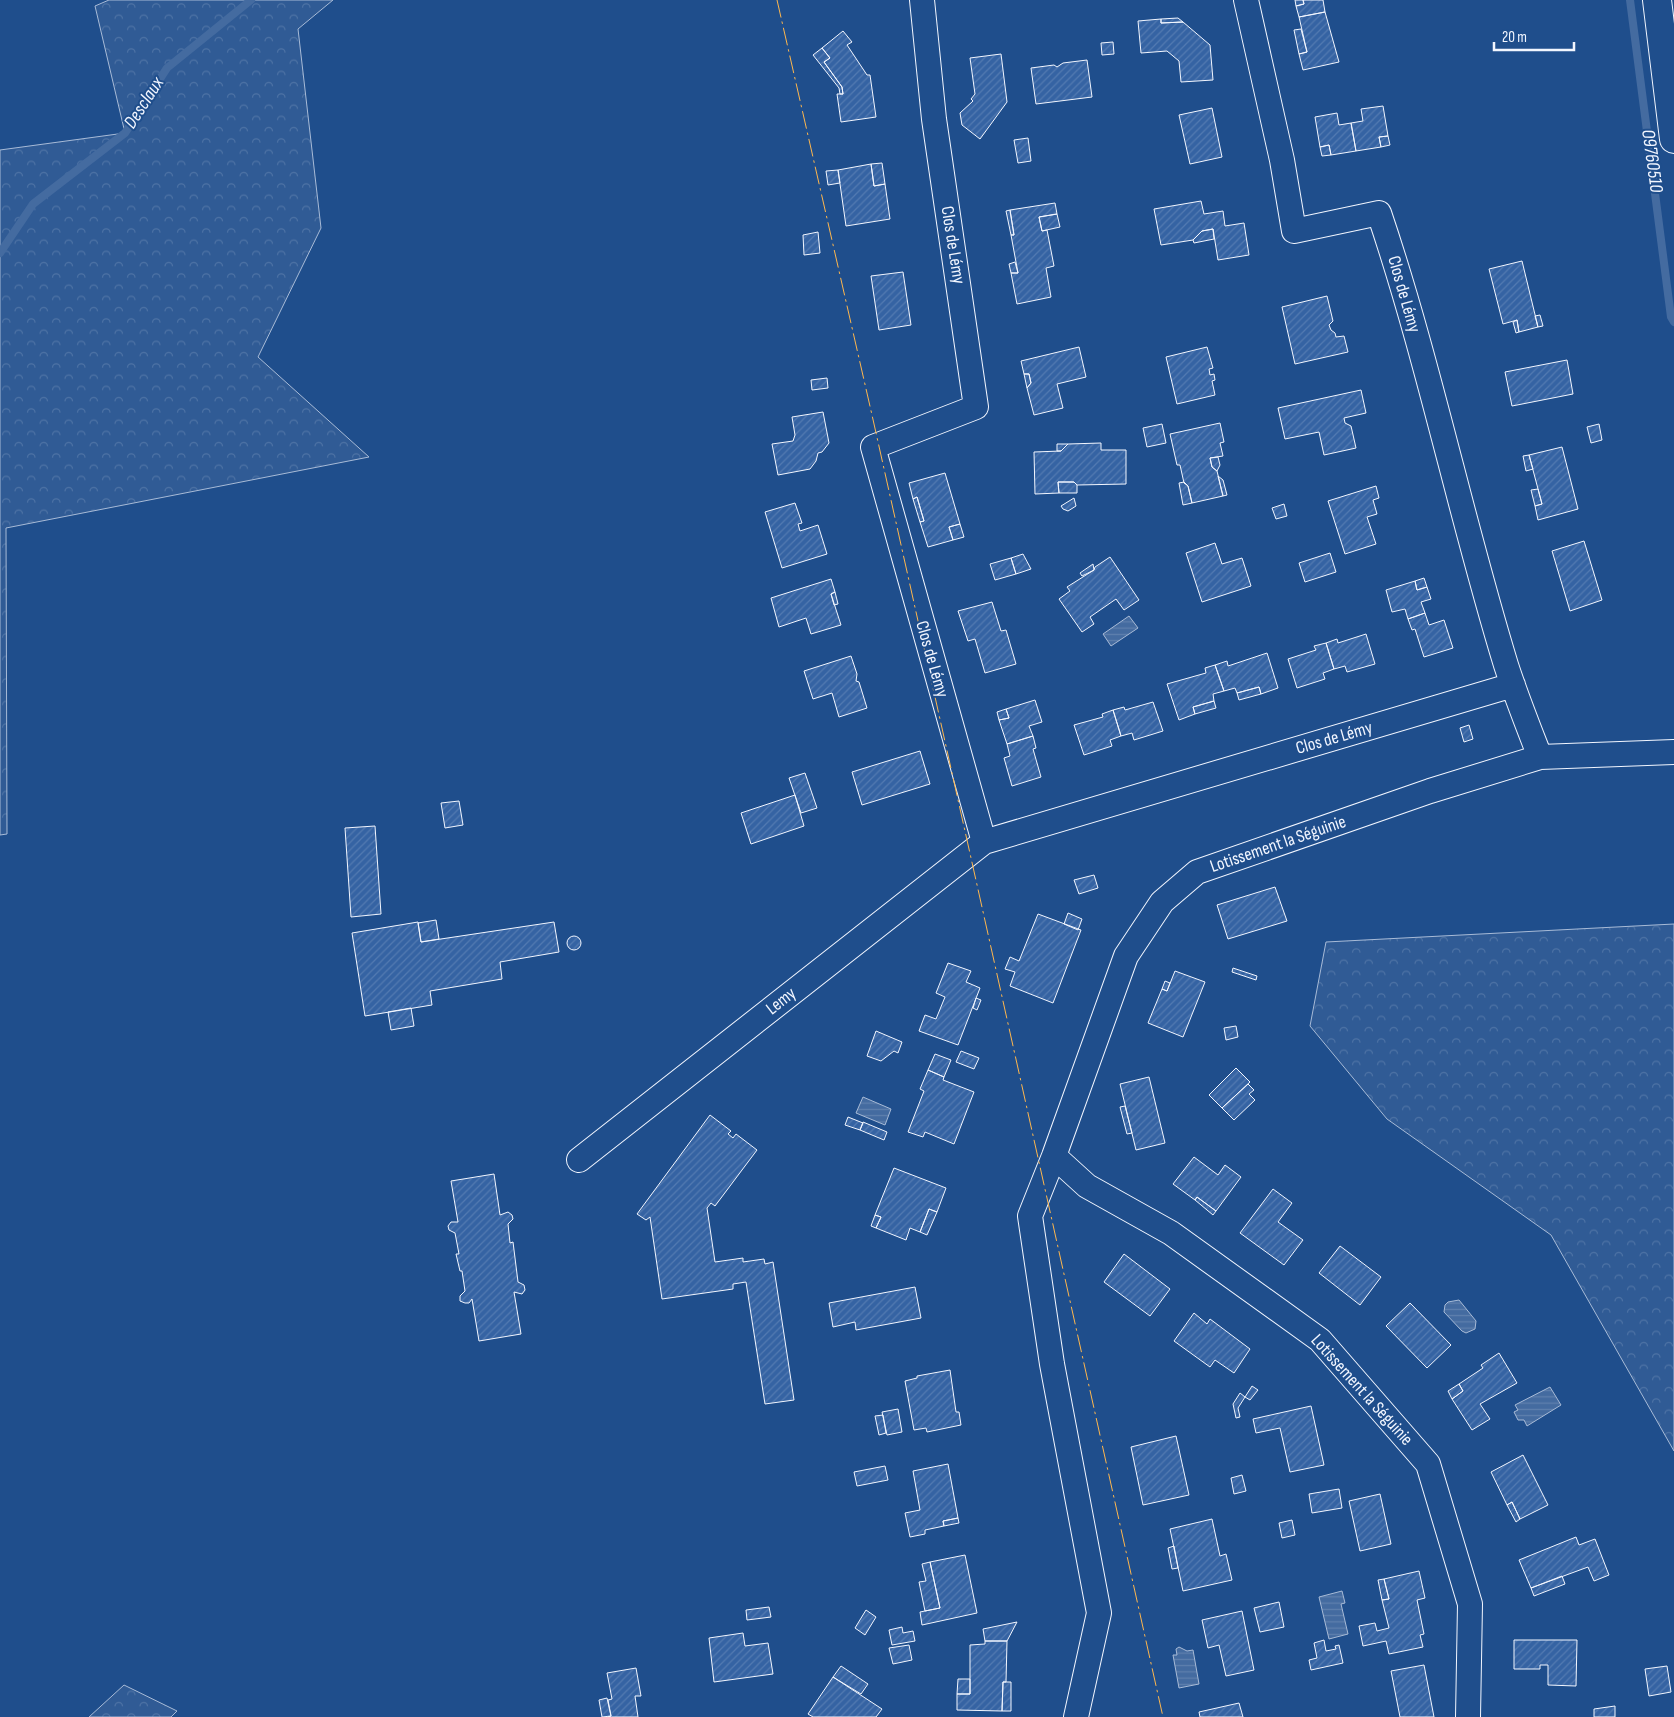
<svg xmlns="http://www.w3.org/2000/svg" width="1674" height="1717" viewBox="0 0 1674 1717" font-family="'Sofia Sans Condensed',sans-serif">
  <defs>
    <pattern id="forest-crowns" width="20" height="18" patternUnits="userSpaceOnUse" patternTransform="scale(1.25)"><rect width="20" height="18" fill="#305b95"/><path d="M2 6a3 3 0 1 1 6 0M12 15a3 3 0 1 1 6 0" fill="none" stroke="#4e73a5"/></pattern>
    <pattern id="water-rules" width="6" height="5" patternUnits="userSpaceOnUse" patternTransform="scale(1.25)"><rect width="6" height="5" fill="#446ba0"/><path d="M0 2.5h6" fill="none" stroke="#5f81ae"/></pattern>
    <pattern id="building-hatch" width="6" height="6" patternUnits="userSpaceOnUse" patternTransform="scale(1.25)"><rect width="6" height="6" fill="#3563a3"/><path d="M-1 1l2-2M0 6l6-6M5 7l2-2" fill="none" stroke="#537ab1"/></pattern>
  </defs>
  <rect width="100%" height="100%" fill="#1f4e8c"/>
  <path fill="url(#forest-crowns)" stroke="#a8bbd7" d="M109 0H333L298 29 321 228 258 357 369 457 6 528 7 834 0 835V150L125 133 95 6Z
    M1674 924V1451L1551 1235 1387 1119 1310 1026 1326 942Z
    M124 1685 177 1711 171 1717H89Z"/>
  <path fill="url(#water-rules)" stroke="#a8bbd7" d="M1129 616 1138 628 1111 646 1103 634Z
    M863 1097 891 1109 885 1125 856 1113Z
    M1459 1300 1476 1321 1475 1329 1466 1333 1462 1331 1444 1312 1445 1305 1448 1302Z
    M1550 1387 1561 1405 1527 1426 1524 1420H1518L1514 1412 1518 1410 1515 1405Z
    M1342 1591 1345 1603 1341 1604 1348 1634 1329 1639 1319 1597Z
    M1179 1647 1187 1651 1193 1650 1199 1684 1179 1688 1173 1655H1177L1176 1649Z"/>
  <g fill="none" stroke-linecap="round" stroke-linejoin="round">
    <path stroke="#446ba0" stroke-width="8" d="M1630 0 1671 317 1674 322
      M0 253 33 204 125 133 167 68 251 0"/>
  </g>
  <path fill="url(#building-hatch)" stroke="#f2f6ff" d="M1295 0H1303L1304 4 1296 6Z
    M1303 0H1323L1325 12 1299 17 1296 6 1304 4Z
    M1325 12 1339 62 1303 70 1299 54 1307 52 1299 17Z
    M1178 18 1183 22 1161 23V19Z
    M1161 19V23L1183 22 1210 45 1213 80 1181 82 1179 61 1167 51 1141 53 1138 21Z
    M1301 29 1307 52 1299 54 1294 30Z
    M843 31 852 42 847 45 867 75H870L876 117 841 122 837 94H843L842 87 824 62 830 58 822 48Z
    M1113 42 1114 54 1102 55 1101 43Z
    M822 48 830 58 824 62 842 87 843 94H840L839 88 813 55Z
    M1001 54 1007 102 980 139 962 125 960 113 973 101 971 99 975 94 970 58Z
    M1087 60 1092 97 1036 104 1031 68 1054 65 1057 67 1063 63Z
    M1383 106 1388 136 1379 137 1381 147 1356 151 1351 123 1363 121 1361 109Z
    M1212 108 1222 157 1190 164 1179 115Z
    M1337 113 1339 125 1351 123 1356 151 1331 155 1329 145 1320 147 1315 117Z
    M1388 136 1390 145 1381 147 1379 137Z
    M1028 138 1031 161 1018 163 1014 140Z
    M1329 145 1331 155 1322 156 1320 147Z
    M882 163 885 184 874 186 871 164Z
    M871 164 874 186 885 184 890 219 846 226 838 170Z
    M838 170 840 183 828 185 826 171Z
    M1201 201 1204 214 1223 211 1225 226 1244 223 1249 255 1218 260 1213 229 1202 231 1193 240 1161 245 1154 209Z
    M1055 203 1057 214 1039 217 1042 231 1047 230 1054 266 1046 268 1051 297 1017 304 1011 273H1018L1011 235H1014L1010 210Z
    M1010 210 1014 235H1011L1006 211Z
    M1057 214 1060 227 1042 231 1039 217Z
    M1213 229 1214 239 1194 243 1193 240 1202 231Z
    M818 232 820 253 804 255 803 235Z
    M1522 261 1538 327 1519 332 1517 320 1503 324 1489 269Z
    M1015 262 1018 273H1011L1009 264Z
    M903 272 911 325 879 330 871 276Z
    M1327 296 1333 321 1329 325 1331 330 1335 333 1336 337 1344 336 1348 352 1295 364 1282 307Z
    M1540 315 1543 326 1538 327 1535 316Z
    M1517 320 1519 332 1516 333 1513 322Z
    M1079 347 1086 377 1057 384 1063 408 1034 415 1027 388 1031 383 1029 374H1024L1021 361Z
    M1207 347 1213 368 1209 369 1210 375 1214 374 1215 380 1212 381 1215 395 1177 404 1166 357Z
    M1567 360 1573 394 1512 406 1505 372Z
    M1024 374H1029L1031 383 1027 388Z
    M827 378 828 388 812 390 811 380Z
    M1361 390 1366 413 1344 418 1345 423 1351 426 1356 448 1324 455 1319 432 1285 439 1278 408Z
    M823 412 829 443 822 452 818 453 816 461 810 469 778 475 772 444 793 441 795 435 792 417Z
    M1220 423 1224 442 1220 443 1223 456 1210 458 1212 467 1217 471 1223 496 1192 503 1188 486 1184 483 1180 465H1177L1170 434Z
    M1162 424 1166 443 1147 447 1143 428Z
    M1599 424 1602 440 1591 443 1587 427Z
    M1101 443V450H1126V484L1077 485 1074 482H1058L1059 493 1035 494 1034 452 1061 451 1068 444Z
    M1057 444H1068L1061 451H1057Z
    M1562 447 1578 509 1538 520 1535 506 1542 504 1529 455Z
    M1529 455 1533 469 1526 471 1523 456Z
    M1218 457 1220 465 1217 471 1212 467 1210 458Z
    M945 473 960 524 949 527 953 540 928 547 920 522 924 521 917 497 913 499 909 483Z
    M1218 476 1223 480 1227 495 1223 496Z
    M1058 482H1074L1077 485V493H1059Z
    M1184 482 1188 486 1192 503 1183 505 1179 483Z
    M1376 486 1379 498 1373 500 1377 514 1367 517 1376 544 1345 554 1328 501Z
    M1538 489 1542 504 1535 506 1531 490Z
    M917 497 924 521 920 522 913 499Z
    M1074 498 1076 506 1068 511 1063 509 1061 506Z
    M795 503 802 523 798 524 800 531 818 525 827 554 782 568 765 512Z
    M1284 504 1287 516 1276 519 1272 508Z
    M960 524 964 537 953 540 949 527Z
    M1584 541 1602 600 1570 611 1552 551Z
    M1215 543 1222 564 1242 558 1251 586 1202 602 1186 553Z
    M1330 553 1336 572 1305 582 1299 563Z
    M1023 554 1031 569 1016 574 1011 558Z
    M1110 557 1139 600 1124 610 1116 599 1090 617 1094 624 1082 632 1059 599 1070 591 1067 587 1094 570 1095 567Z
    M1011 558 1016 574 995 580 990 564Z
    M1093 564 1094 570 1082 576 1080 573Z
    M1424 578 1427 587 1417 590 1415 581Z
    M831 579 835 592 831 594 841 625 811 634 806 618 779 627 771 598Z
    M1415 581 1417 590 1427 587 1431 599 1421 602 1425 613 1408 619 1405 609 1392 612 1386 590Z
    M835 592 838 604 834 605 831 594Z
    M992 602 1001 631 1006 630 1016 664 985 673 975 639 968 641 958 611Z
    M1425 613 1429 625 1444 620 1453 648 1424 657 1415 629 1412 630 1408 619Z
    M1366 634 1375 664 1347 672 1345 666 1334 669 1326 643 1337 639 1338 643Z
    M1326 643 1334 669 1323 673 1325 679 1297 688 1288 659 1316 650 1314 646Z
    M1267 653 1278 688 1261 694 1259 687 1237 693 1235 688 1224 691 1215 665 1227 661 1228 666Z
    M851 656 857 674 856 681 859 682 867 708 839 717 832 693 813 699 804 671Z
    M1215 665 1224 691 1213 694 1214 701 1193 707 1195 714 1179 720 1167 684 1206 673 1205 668Z
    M1259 687 1261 694 1239 700 1237 693Z
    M1035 700 1042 722 1029 726 1033 736 1007 744 999 720 1009 718 1006 709Z
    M1214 701 1216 708 1195 714 1193 707Z
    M1153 702 1163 731 1134 740 1132 733 1121 736 1113 710 1124 707 1125 710Z
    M1006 709 1009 718 999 720 997 712Z
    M1113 710 1121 736 1110 740 1112 746 1084 755 1074 725 1103 717 1102 714Z
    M1469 725 1473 739 1464 742 1460 728Z
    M1033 736 1036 748 1033 749 1041 777 1012 786 1004 758 1010 756 1007 744Z
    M920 751 930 784 862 805 852 772Z
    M805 773 817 808 801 813 789 778Z
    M795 795 804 826 751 844 741 813Z
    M459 801 463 825 445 828 441 803Z
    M375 826 381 914 351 917 345 828Z
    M1094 875 1098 888 1079 894 1074 880Z
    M1275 887 1287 921 1228 939 1217 905Z
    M1068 913 1082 919 1078 930 1064 924Z
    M1038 914 1081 930 1053 1003 1010 986 1015 972 1005 969 1010 957 1019 961Z
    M436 920 439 939 421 942 418 923Z
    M418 922 421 942 554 922 559 952 500 962 502 979 430 991 432 1005 365 1016 352 933Z
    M567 943a7 7 0 1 1 14 0a7 7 0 1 1-14 0Z
    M948 963 971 971 966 982 980 988 958 1045 919 1031 925 1015 936 1019 945 997 936 993Z
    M1233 968 1257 976 1256 980 1232 972Z
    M1175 971 1205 982 1183 1037 1148 1023 1162 989 1167 991Z
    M1165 981 1170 983 1167 991 1162 989Z
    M976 998 981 1000 977 1010 973 1008Z
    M411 1008 414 1026 391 1030 388 1012Z
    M1236 1026 1238 1037 1226 1040 1224 1028Z
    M876 1031 902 1042 898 1053 894 1051 881 1061 867 1056Z
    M961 1051 979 1058 974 1069 956 1062Z
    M935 1054 951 1060 944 1077 928 1070Z
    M1236 1068 1250 1082 1222 1108 1209 1095Z
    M928 1070 944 1077 943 1080 974 1092 954 1144 925 1132 923 1137 908 1132 924 1091 920 1089Z
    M1149 1077 1165 1143 1136 1150 1120 1084Z
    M1248 1084 1254 1090 1249 1094 1255 1100 1234 1120 1222 1108Z
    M1125 1106 1132 1133 1127 1134 1120 1107Z
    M710 1115 731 1131 728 1134 733 1138 736 1134 757 1150 715 1206 711 1203 707 1208 715 1262 743 1258V1262L764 1259 765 1264 773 1262 794 1400 765 1404 746 1282 733 1284V1289L662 1299 650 1217 646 1220 637 1214Z
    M848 1117 863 1123 860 1130 845 1125Z
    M863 1122 887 1132 884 1140 860 1130Z
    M1194 1157 1218 1175 1225 1165 1241 1177 1216 1211 1197 1197 1195 1200 1173 1184Z
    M894 1168 946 1188 937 1212 929 1209 920 1232 910 1228 906 1240 876 1228 881 1217 875 1215Z
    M494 1174 500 1215 508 1212 512 1215 513 1219 508 1224 510 1243 513 1242 518 1282 524 1285 525 1290 522 1294 514 1292 521 1334 479 1341 472 1299 469 1303H465L460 1301V1296L465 1291 462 1271H460L456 1254H459L455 1233 449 1230 448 1226 451 1222H458L451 1181Z
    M1273 1189 1292 1203 1278 1222 1303 1240 1284 1265 1240 1233Z
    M1197 1197 1216 1211 1213 1215 1195 1200Z
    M929 1209 937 1212 927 1235 920 1232Z
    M875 1215 881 1217 876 1228 871 1226Z
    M1340 1246 1381 1277 1360 1305 1319 1273Z
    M1124 1254 1170 1289 1150 1316 1104 1282Z
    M915 1287 921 1318 856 1330 855 1322 833 1327 829 1303Z
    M1410 1303 1451 1345 1427 1368 1386 1326Z
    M1194 1313 1207 1324 1210 1319 1250 1349 1234 1373 1215 1360 1210 1367 1174 1341Z
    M1499 1353 1517 1383 1480 1404 1490 1419 1472 1430 1452 1399 1463 1391 1459 1384 1483 1368 1481 1365Z
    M950 1370 956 1412H959L961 1425 927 1432 926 1428 914 1430 905 1381 917 1378V1376Z
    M1459 1384 1463 1391 1452 1399 1448 1391Z
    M1252 1386 1258 1390 1250 1400 1245 1397Z
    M1240 1393 1245 1397 1238 1408 1240 1417 1236 1418 1233 1404Z
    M1311 1406 1324 1465 1290 1472 1280 1428 1256 1433 1253 1419Z
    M898 1409 902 1432 887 1435 882 1412Z
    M883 1415 886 1433 879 1435 875 1416Z
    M1176 1436 1189 1495 1143 1505 1131 1447Z
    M1523 1455 1548 1505 1520 1519 1512 1502 1507 1505 1491 1472Z
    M948 1464 958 1518 943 1521 944 1526 925 1530V1534L910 1537 905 1513 920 1510 913 1471Z
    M885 1466 888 1480 857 1486 854 1472Z
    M1242 1475 1246 1491 1234 1494 1231 1478Z
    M1339 1489 1342 1508 1312 1513 1309 1494Z
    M1380 1494 1391 1544 1360 1551 1349 1501Z
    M1512 1502 1520 1519 1516 1522 1507 1505Z
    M958 1518 959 1523 944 1526 943 1521Z
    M1212 1519 1220 1556 1226 1554 1232 1580 1183 1591 1170 1529Z
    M1292 1520 1295 1535 1282 1538 1279 1523Z
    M1576 1537 1579 1545 1595 1539 1609 1575 1594 1581 1588 1567 1531 1588 1519 1560Z
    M1174 1546 1178 1568 1172 1569 1168 1548Z
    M965 1555 977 1613 922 1625 920 1612 940 1608 930 1562Z
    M930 1562 940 1608 925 1611 919 1582 926 1581 922 1564Z
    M1419 1571 1425 1598 1417 1600 1424 1634 1420 1635 1423 1647 1389 1654 1386 1641 1363 1646 1359 1626 1375 1623 1377 1631 1389 1628 1382 1600 1389 1599 1384 1579Z
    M1562 1576 1565 1584 1534 1596 1531 1588Z
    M1384 1579 1389 1599 1382 1600 1378 1580Z
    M1279 1602 1284 1627 1260 1632 1254 1608Z
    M769 1607 771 1617 747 1620 746 1610Z
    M866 1610 876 1617 865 1635 855 1628Z
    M1242 1611 1254 1670 1226 1676 1219 1645 1208 1648 1202 1620Z
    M1017 1622 1007 1641H985L983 1629Z
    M902 1627 903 1633 913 1631 915 1641 892 1645 889 1630Z
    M743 1633 745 1646 768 1643 773 1674 714 1682 709 1638Z
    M1324 1640 1326 1651 1336 1649 1335 1646 1339 1645 1343 1663 1311 1670 1309 1660 1317 1658 1314 1643Z
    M1514 1640H1577L1576 1686 1548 1685V1665H1540V1669H1514Z
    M985 1641H1007L1006 1682H1003L1002 1711 957 1710V1694H970V1645L985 1644Z
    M909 1645 912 1660 893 1664 889 1648Z
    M1424 1665 1434 1717H1400L1391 1671Z
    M841 1666 868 1684 861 1694 833 1677Z
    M1667 1666 1671 1692 1649 1696 1645 1669Z
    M636 1668 641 1696H635L638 1717H608L611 1716 608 1700 612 1699 607 1673Z
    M833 1677 882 1709 876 1717H813L808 1714Z
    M958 1679H970V1694H957Z
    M1003 1682H1011V1711H1002Z
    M607 1698 611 1716 602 1717 599 1700Z
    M1239 1703 1243 1717H1200L1199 1712Z
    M1615 1706V1717H1594V1709Z"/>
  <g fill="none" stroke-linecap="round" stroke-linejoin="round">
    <defs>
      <path id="street" d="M922 0 934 119 976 407 873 447 984 842 1513 685
        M1246 0 1282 160 1294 231 1379 213C1429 361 1460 515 1506 665 1516 696 1528 726 1540 757
        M1054 1156 1087 1186 1171 1233 1320 1340 1428 1464 1470 1604 1468 1717
        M579 1160 984 842
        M1076 1717 1099 1613 1052 1364 1030 1216 1054 1156 1126 956 1162 902 1197 872 1430 791 1540 757 1674 752"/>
      <path id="secondary" d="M1657 0 1674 139"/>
    </defs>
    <use href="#street" stroke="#f2f6ff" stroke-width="26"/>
    <use href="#secondary" stroke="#f2f6ff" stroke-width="30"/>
    <use href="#street" stroke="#1f4e8c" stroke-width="24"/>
    <use href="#secondary" stroke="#1f4e8c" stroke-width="28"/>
    <path stroke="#ffb74d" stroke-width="1" stroke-dasharray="18 4 2.5 4" stroke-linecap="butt" d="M777 0 872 415 1163 1717"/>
  </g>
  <g text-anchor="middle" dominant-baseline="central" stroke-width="4" stroke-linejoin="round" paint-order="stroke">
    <g font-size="18" fill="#f2f6ff" stroke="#1f4e8c">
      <text transform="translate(953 245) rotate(81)">Clos de Lémy</text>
      <text transform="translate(1404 294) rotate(74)">Clos de Lémy</text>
      <text transform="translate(932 659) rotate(74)">Clos de Lémy</text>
      <text transform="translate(1334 738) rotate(-16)">Clos de Lémy</text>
      <text transform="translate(1278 844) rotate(-19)">Lotissement la Séguinie</text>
      <text transform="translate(781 1001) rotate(-38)">Lemy</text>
      <text transform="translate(1362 1390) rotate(48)">Lotissement la Séguinie</text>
    </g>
    <g font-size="19" font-style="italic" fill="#f2f6ff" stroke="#1f4e8c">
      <text transform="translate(144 103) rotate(-57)">Desclaux</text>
      <text transform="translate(1652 161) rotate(82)">O9760510</text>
    </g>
  </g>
  <path d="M1494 42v8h80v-8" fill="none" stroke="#f2f6ff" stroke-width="2.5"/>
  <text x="1502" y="42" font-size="15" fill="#f2f6ff" stroke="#1f4e8c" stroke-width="4" paint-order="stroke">20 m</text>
</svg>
